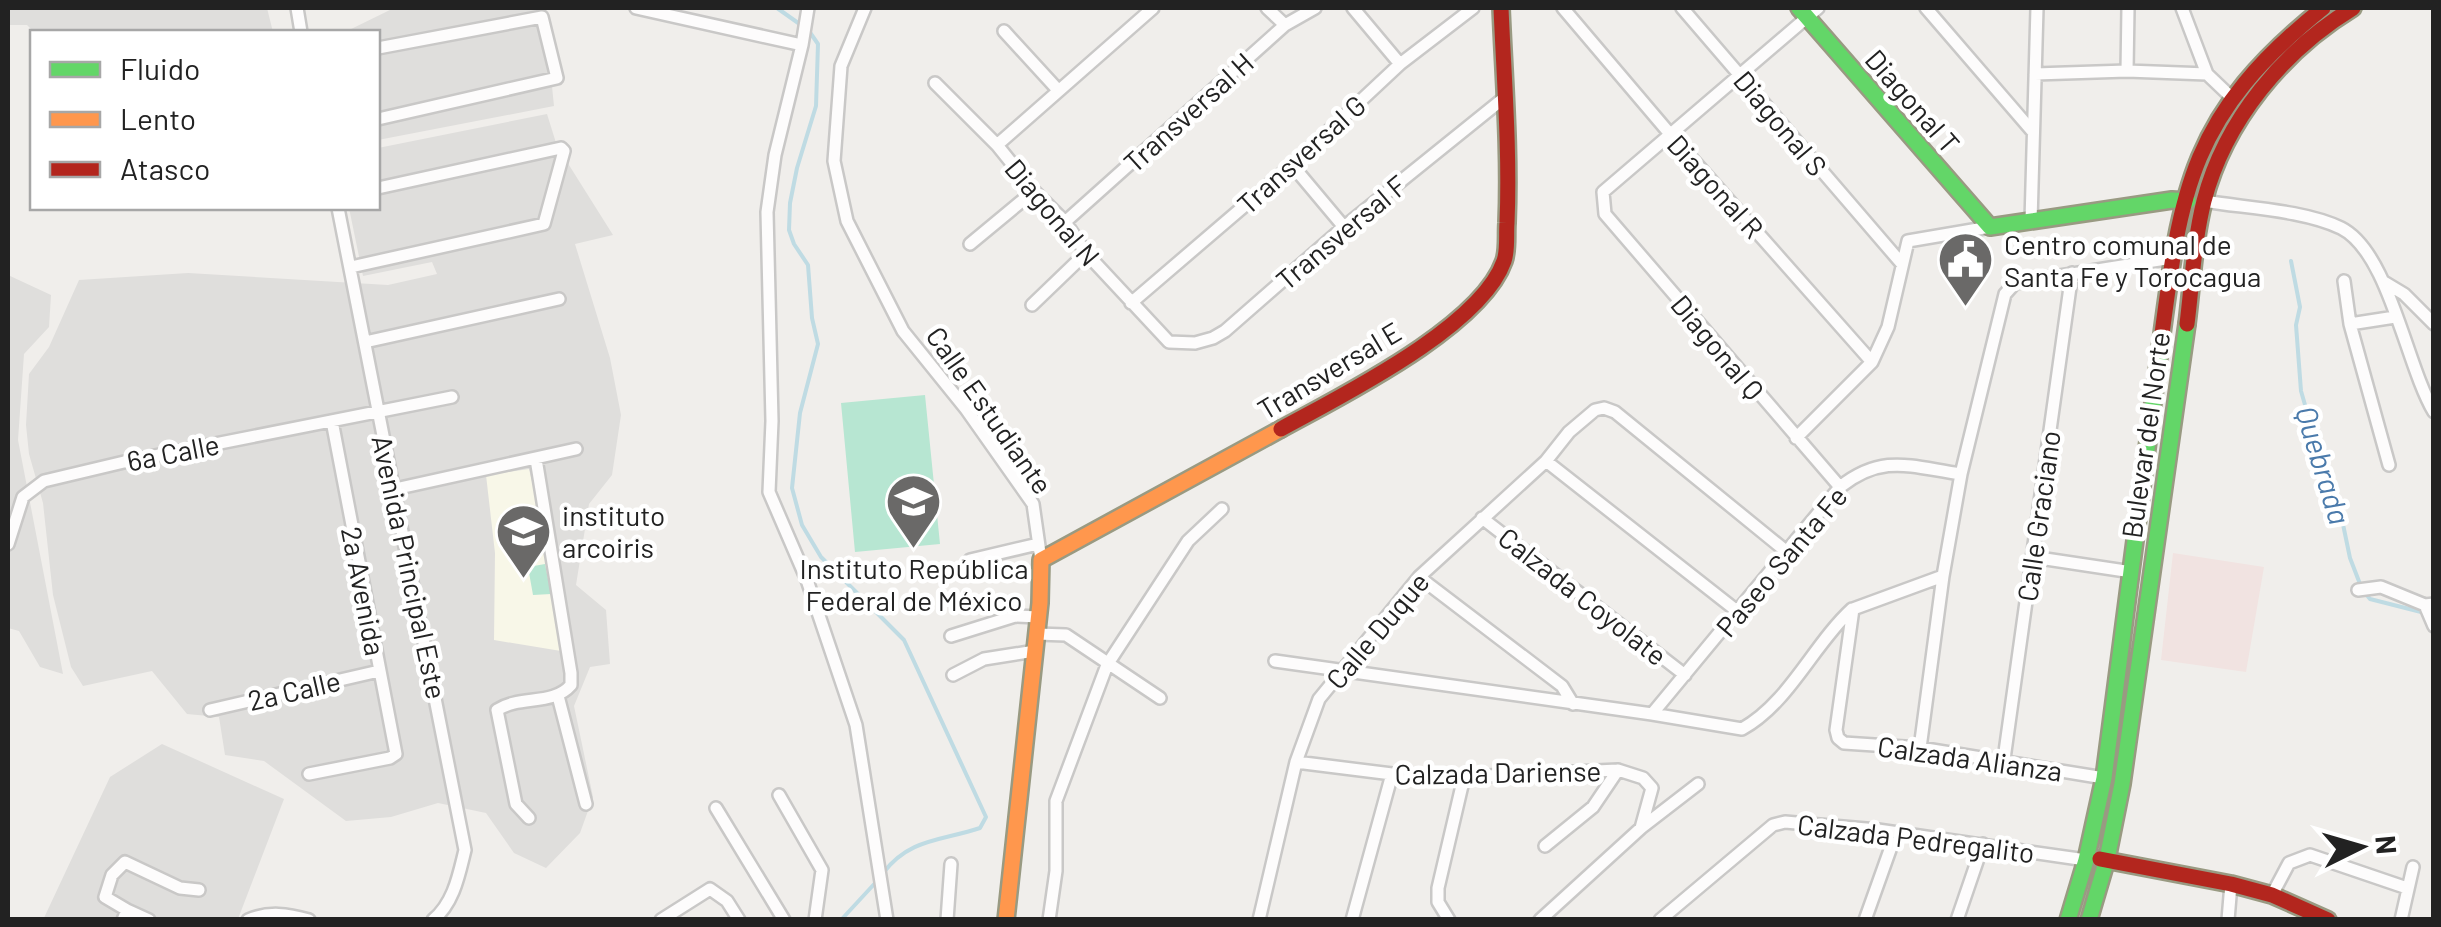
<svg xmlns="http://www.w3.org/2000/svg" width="2441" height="927" viewBox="0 0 2441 927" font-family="Barlow,sans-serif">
  <rect width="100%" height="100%" fill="#f0eeeb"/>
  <path fill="#dfdedc" d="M8 8H267L273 32H34L27 25H8Z
    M394 8H544L554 106 378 140V32H345Z
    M547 114 557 146 613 235 575 244 610 358 621 415 612 475 589 504 576 585 606 610 610 664 590 667 574 706 593 797 580 833 546 868 514 853 486 813 438 803 391 817 346 821 264 761 225 755 219 717 187 714 152 671 83 686 71 667 53 595 43 503 29 454 26 425 29 374 49 347 79 280 188 273 388 285 437 274 432 262 363 276 349 208H378V148Z
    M8 275 51 295 49 327 24 354 18 440 63 674 40 667 19 631 8 628Z
    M162 744 284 799 238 919 43 920 110 777Z"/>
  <path fill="#f1e3e1" d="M2173 553 2264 567 2246 672 2161 660Z"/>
  <path fill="#f8f7e8" d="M529 469 540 514 561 651 494 640 495 553 486 475Z"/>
  <path fill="#b7e6d2" d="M925 395 940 544 855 552 841 403Z
    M545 564 551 594 533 595 528 567Z"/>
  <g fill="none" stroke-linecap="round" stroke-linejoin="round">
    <path stroke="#bfdbe3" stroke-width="4" d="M777 8 801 25
      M809 31 818 44 816 106 797 168 790 203 789 230 794 244 808 265 812 318 818 344 800 413 792 488 802 525 821 557 904 640 986 817 980 828C941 841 910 838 883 873
      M2291 261 2300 307 2296 325 2301 391 2325 474 2339 505 2350 558 2360 584
      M2365 593 2370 599 2425 613
      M841 920 877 881"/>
    <defs>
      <path id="street" d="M297 8 301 32
        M636 8 802 45
        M808 8 802 45 775 155 767 212 772 421 769 492 807 580 856 725 887 920
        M865 8 841 66 834 161 847 221 903 331 966 409 1033 504 1041 560
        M1267 8 1285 25
        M1353 8 1400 64
        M1563 8 1670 134 1872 362
        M1682 8 1902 264
        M1818 8 1603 192 1605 214 1840 487
        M1926 8 2033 132
        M2182 8 2207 74 2229 95
        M1004 31 1058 90
        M378 48 542 17 557 78 378 119
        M2127 71 2128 8
        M2035 74 2127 71 2207 74
        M935 83 997 145 1034 191 1065 222 1086 253 1169 342 1195 343 1213 338 1225 331 1344 227 1504 98
        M997 145 1153 8
        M1292 165 1344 227
        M2204 201C2245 208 2304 210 2341 228 2389 252 2406 365 2434 412
        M338 208 465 850C459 874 454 903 433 920
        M2031 221 2037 8
        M1065 222 1285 25 1315 8
        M970 244 1034 191
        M351 267 544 224 564 151 561 148 378 188
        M2344 281 2350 324
        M2384 282 2404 294 2434 324
        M1131 303 1292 165 1400 64 1473 8
        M1032 305 1086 253
        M365 342 559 299
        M1796 438 1872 362 1888 327 1908 241 1990 227
        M1546 461 1737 611
        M2389 465 2350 324 2395 317
        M395 489 576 449
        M1482 518 1685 675
        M8 544 23 497 44 481 124 462 452 397
        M2032 557 2132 572
        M970 560 1038 544
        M1943 576 1853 609 1836 730 1838 738 1844 743 1920 748 2104 778
        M1419 577 1562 686 1573 704
        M2358 590 2381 587 2425 605 2434 604
        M2425 605 2434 626
        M1037 634 1066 635 1160 698
        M951 636 1015 616 1039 617
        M1275 661 1652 714 1840 487C1883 453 1911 467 1961 474L2005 294 2015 283 2172 258
        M953 675 984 659 1035 651
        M558 696 586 804
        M210 710 379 671
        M1652 714 1742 729C1789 703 1813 645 1852 609
        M1920 748 1943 576 1961 474
        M2004 759 2072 273
        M1296 762 1392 774 1464 777 1618 770 1643 778 1652 788 1641 828
        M309 774 390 758 396 754 332 421
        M779 795 822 870 815 920
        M716 808 784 920
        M529 818 516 804 497 710C520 695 553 706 571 685V673L536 459
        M1545 846 1593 807 1618 770
        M2272 895 2289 863 2310 855 2407 888
        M127 910 149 920
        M123 920 127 910 105 897 112 875 125 862 180 888 199 890
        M248 920C269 911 288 914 309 920
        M661 920 710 889 727 901 739 920
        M947 920 951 864
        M1049 920 1056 871V801L1107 665 1188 541 1222 509
        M1259 920 1296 762 1319 699 1419 577 1546 461 1569 432 1595 410 1604 408 1615 412 1787 552
        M1352 920 1392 774
        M1449 920 1438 902V888L1464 777
        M1540 920 1641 828 1698 784
        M1660 920 1773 825 1785 822 1878 830 2086 860
        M1865 920 1896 833
        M1957 920 1983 844
        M2228 920 2231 884
        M2401 920 2413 867"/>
      <path id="fast" d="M1799 8 1990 227 2172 200 2188 201
        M2068 920 2086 860 2104 778 2160 349
        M2089 920 2107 859 2122 784 2187 324"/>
      <path id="slow" d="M1006 920 1040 603 1041 560 1281 429"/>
      <path id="jam" d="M2187 324C2192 284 2194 240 2204 201 2225 120 2284 50 2353 8
        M2160 349C2181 187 2190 115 2323 8
        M1281 429C1341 396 1481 327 1504 261 1508 250 1506 235 1507 223 1510 152 1504 79 1501 8
        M2100 859 2231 884 2272 895 2328 920"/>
    </defs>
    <use href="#street" stroke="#c9c8c7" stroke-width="16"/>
    <use href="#fast" stroke="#999a82" stroke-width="20"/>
    <use href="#slow" stroke="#999a82" stroke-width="20"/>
    <use href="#jam" stroke="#999a82" stroke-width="20"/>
    <use href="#street" stroke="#fdfcfc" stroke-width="11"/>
    <use href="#fast" stroke="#63d668" stroke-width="15"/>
    <use href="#slow" stroke="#ff974d" stroke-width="15"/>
    <use href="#jam" stroke="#b3261e" stroke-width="15"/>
  </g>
  <defs>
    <symbol id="civic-pin" viewBox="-11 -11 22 30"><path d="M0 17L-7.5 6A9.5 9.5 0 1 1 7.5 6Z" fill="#6a6968" stroke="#fff"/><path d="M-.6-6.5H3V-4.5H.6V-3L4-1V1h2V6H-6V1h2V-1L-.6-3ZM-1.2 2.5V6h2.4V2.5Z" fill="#fff"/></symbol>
    <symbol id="school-pin" viewBox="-11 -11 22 30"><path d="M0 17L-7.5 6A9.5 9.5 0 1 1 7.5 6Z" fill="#6a6968" stroke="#fff"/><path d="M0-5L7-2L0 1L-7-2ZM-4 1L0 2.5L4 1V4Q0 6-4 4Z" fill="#fff"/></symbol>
  </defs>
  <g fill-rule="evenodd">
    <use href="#civic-pin" x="1934" y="228" width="63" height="86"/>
    <use href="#school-pin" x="882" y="470" width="63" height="86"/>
    <use href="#school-pin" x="492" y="500" width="63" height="86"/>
  </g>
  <g text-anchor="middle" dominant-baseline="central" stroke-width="9" stroke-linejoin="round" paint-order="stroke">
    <g font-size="28" fill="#222" stroke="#fff">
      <text transform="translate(1913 101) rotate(49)">Diagonal T</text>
      <text transform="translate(1188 112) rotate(-42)">Transversal H</text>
      <text transform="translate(1781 123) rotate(50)">Diagonal S</text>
      <text transform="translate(1301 154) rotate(-42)">Transversal G</text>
      <text transform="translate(1716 186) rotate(48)">Diagonal R</text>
      <text transform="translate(1053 212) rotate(50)">Diagonal N</text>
      <text transform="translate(1341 232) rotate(-40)">Transversal F</text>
      <text transform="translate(1718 347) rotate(50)">Diagonal Q</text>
      <text transform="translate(1329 370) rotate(-31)">Transversal E</text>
      <text transform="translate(990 410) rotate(55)">Calle Estudiante</text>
      <text transform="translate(2145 435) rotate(-82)">Bulevar del Norte</text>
      <text transform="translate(173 452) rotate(-11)">6a Calle</text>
      <text transform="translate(2038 516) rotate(-82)">Calle Graciano</text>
      <text transform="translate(1781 561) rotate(-50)">Paseo Santa Fe</text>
      <text transform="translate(410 567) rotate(78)">Avenida Principal Este</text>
      <text transform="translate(364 591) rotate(79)">2a Avenida</text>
      <text transform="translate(1583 596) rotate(38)">Calzada Coyolate</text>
      <text transform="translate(1377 630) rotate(-50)">Calle Duque</text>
      <text transform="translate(294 690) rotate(-13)">2a Calle</text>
      <text transform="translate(1970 758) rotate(8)">Calzada Alianza</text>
      <text transform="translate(1498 772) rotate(-1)">Calzada Dariense</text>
      <text transform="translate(1916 838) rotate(7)">Calzada Pedregalito</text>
    </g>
    <g font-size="28" fill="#222" stroke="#fff" text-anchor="start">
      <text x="2004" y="244">Centro comunal de<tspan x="2004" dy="32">Santa Fe y Torocagua</tspan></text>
      <text x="562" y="515">instituto<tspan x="562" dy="32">arcoiris</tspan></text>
      <text x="914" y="568" text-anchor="middle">Instituto República<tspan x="914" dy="32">Federal de México</tspan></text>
    </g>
    <g font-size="30" font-style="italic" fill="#4a7aab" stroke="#fff">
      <text transform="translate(2324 465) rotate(73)">Quebrada</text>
    </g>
  </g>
  <rect width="2441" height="927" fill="none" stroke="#222222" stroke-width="20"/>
  <rect x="30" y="30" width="350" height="180" fill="#ffffff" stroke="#a7a7a7" stroke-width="2.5"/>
  <rect x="50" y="62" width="50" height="15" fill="#63d668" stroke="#a7a7a7" stroke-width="2.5"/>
  <text x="120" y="80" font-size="30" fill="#222222">Fluido</text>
  <rect x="50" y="112" width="50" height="15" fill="#ff974d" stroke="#a7a7a7" stroke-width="2.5"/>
  <text x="120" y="130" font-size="30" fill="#222222">Lento</text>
  <rect x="50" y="162" width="50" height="15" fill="#b3261e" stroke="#a7a7a7" stroke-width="2.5"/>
  <text x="120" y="180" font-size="30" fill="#222222">Atasco</text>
  <g transform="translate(2361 847) rotate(85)" stroke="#ffffff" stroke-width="8" paint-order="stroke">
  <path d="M0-8L18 38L0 25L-18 38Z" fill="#222222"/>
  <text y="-15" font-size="28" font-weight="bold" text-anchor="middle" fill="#222222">N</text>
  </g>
</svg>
